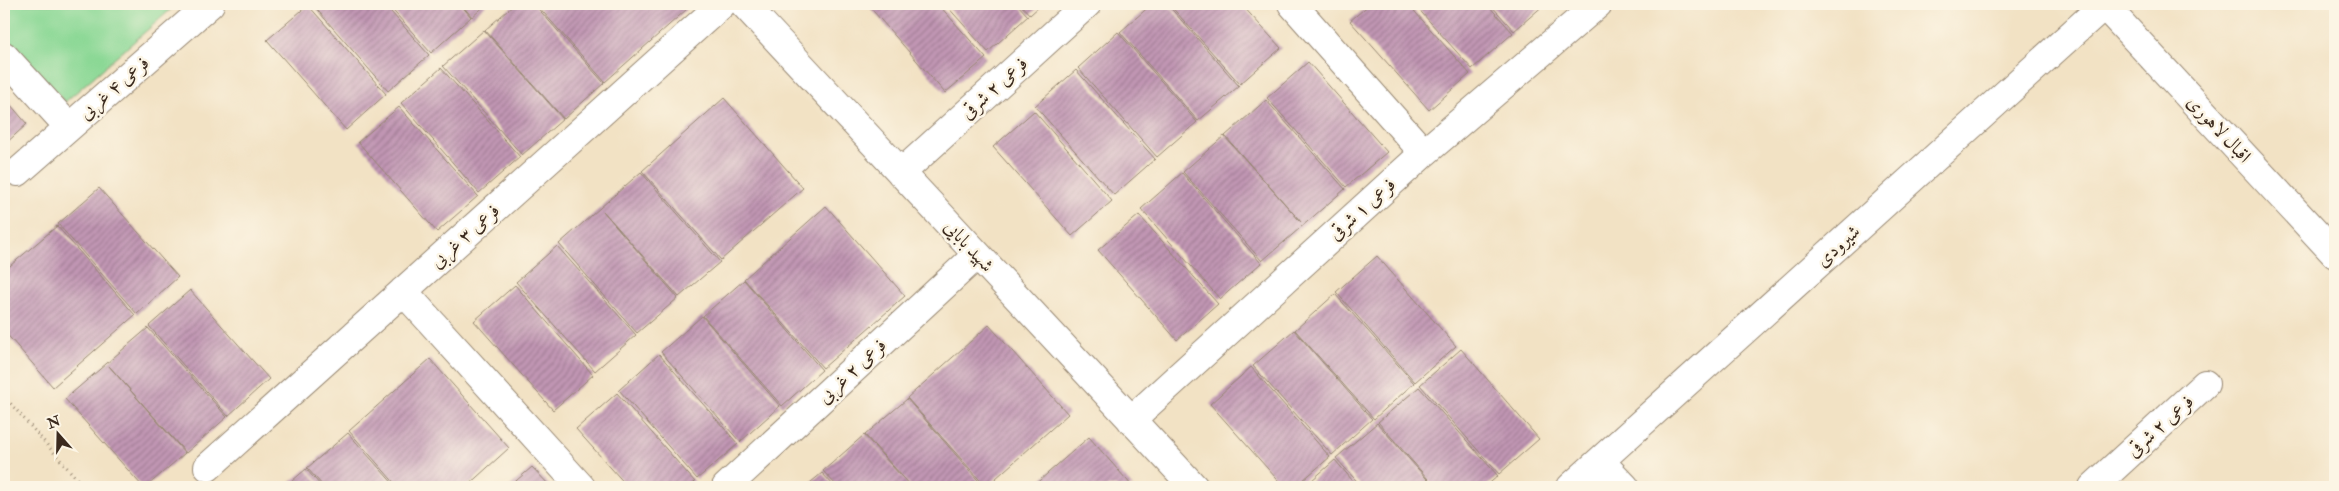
<svg xmlns="http://www.w3.org/2000/svg" width="2339" height="491" viewBox="0 0 2339 491" font-family="'IM FELL Double Pica',Amiri,serif">
  <defs>
    <pattern id="building-hatch" width="6" height="6" patternUnits="userSpaceOnUse" patternTransform="scale(1.25)"><rect width="6" height="6" fill="#c196b4"/><path d="M-1 1l2-2M0 6l6-6M5 7l2-2" fill="none" stroke="#9e7b92"/></pattern>
  </defs>
  <rect width="100%" height="100%" fill="#fcf5e5"/>
  <filter id="ink" filterUnits="userSpaceOnUse"><feTurbulence type="fractalNoise" baseFrequency=".02" numOctaves="2"/><feDisplacementMap in="SourceGraphic" scale="10" xChannelSelector="R" yChannelSelector="G"/><feConvolveMatrix kernelMatrix="1 2 1 2 8 2 1 2 1" color-interpolation-filters="sRGB"/></filter>
  <filter id="wash" filterUnits="userSpaceOnUse"><feTurbulence type="fractalNoise" baseFrequency=".0096" numOctaves="4" result="noise"/><feDisplacementMap in="SourceGraphic" scale="20" xChannelSelector="R" yChannelSelector="G"/><feGaussianBlur stdDeviation="1.12" result="paint"/><feColorMatrix in="noise" values="0 0 0 0 0 0 0 0 0 0 0 0 0 0 0 0 0 1.4 0 .05"/><feComposite in="paint" operator="in"/></filter>
  <g filter="url(#wash)">
    <rect width="100%" height="100%" fill="#f2e2c4"/>
    <path fill="#8bd895" stroke="#63815a" d="M4 4H177L65 102 4 34Z"/>
    <g id="blocks">
      <path fill="url(#building-hatch)" d="M312 4H384L429 55 388 91Z
        M387 4H460L471 17 431 53Z
        M461 4H487L472 17Z
        M515 4H534L604 83 564 119 485 30Z
        M536 4H682L687 9 605 82Z
        M867 4H938L986 58 945 93Z
        M945 4H1017L1028 16 988 52Z
        M1020 4H1042L1030 15Z
        M1152 4H1167L1239 86 1198 121 1120 32Z
        M1169 4H1241L1281 48 1240 84Z
        M1370 4H1408L1470 74 1429 110 1350 21Z
        M1414 4H1487L1513 33 1472 69Z
        M1490 4H1545L1514 31Z
        M308 5 386 94 346 130 267 40Z
        M484 30 563 119 522 155 443 66Z
        M1118 32 1197 122 1157 157 1078 68Z
        M1308 62 1387 152 1346 187 1267 98Z
        M441 68 520 157 479 193 401 103Z
        M1076 70 1155 159 1114 195 1035 106Z
        M4 97 27 124 4 145Z
        M724 98 803 188 721 260 642 171Z
        M1266 100 1345 189 1262 261 1183 172 1224 136 1301 222 1225 136Z
        M399 107 478 196 437 232 358 142Z
        M1034 111 1112 201 1072 236 993 147Z
        M641 172 720 262 679 297 603 211 678 298 637 333 559 244Z
        M1182 173 1261 263 1220 299 1141 209Z
        M99 188 178 277 137 314 58 224Z
        M826 206 905 296 823 368 744 279Z
        M1139 215 1218 304 1177 340 1098 250Z
        M57 226 135 315 53 387 4 331V271Z
        M557 246 636 335 595 371 516 282Z
        M1377 256 1456 346 1415 382 1336 292Z
        M744 280 822 370 782 406 703 316Z
        M515 285 593 375 553 410 474 321Z
        M190 290 269 379 228 416 149 326Z
        M1335 294 1414 383 1374 419 1295 330Z
        M702 316 780 406 740 442 661 352Z
        M989 325 1068 414 986 487 907 398Z
        M148 328 227 417 186 453 109 366 185 453 146 487H143L65 399Z
        M1294 330 1372 419 1332 455 1253 366Z
        M1461 349 1539 439 1499 474 1420 385Z
        M659 354 738 444 697 479 619 390Z
        M430 359 509 448 466 487H398L349 431Z
        M1251 367 1330 457 1295 487H1284L1210 404Z
        M1419 387 1498 476 1485 487H1435L1378 422Z
        M617 393 695 482 690 487H628L576 429Z
        M907 399 984 487H912L865 435Z
        M1377 423 1434 487H1362L1336 458Z
        M348 433 396 487H324L307 468Z
        M864 435 911 487H838L823 471Z
        M1089 437 1133 487H1032L1048 473Z
        M1335 460 1358 487H1304Z
        M532 467 551 487H509Z
        M306 469 322 487H285Z
        M822 473 835 487H805Z"/>
    </g>
  </g>
  <g filter="url(#ink)">
    <use href="#blocks" fill-opacity="0" stroke="#968671" stroke-width="1"/>
    <g fill="none" stroke-linecap="round" stroke-linejoin="round">
      <defs>
        <path id="minor" d="M744 4 1194 487
          M1292 4 1424 153
          M2103 4 2335 254
          M4 56 69 127
          M18 172 210 4
          M901 173 1087 4
          M403 291 581 487
          M1131 420 1424 153 1598 4
          M1600 461 1625 487
          M208 467 722 4
          M726 487 977 255
          M1571 487 2104 5
          M2093 487 2205 384"/>
      </defs>
      <use href="#minor" stroke="#968671" stroke-width="30"/>
      <path stroke="#968671" stroke-width="3" stroke-dasharray="1 4" stroke-linecap="butt" d="M4 396 84 487"/>
      <use href="#minor" stroke="#fff" stroke-width="28"/>
    </g>
  </g>
  <g text-anchor="middle" dominant-baseline="central" stroke-width="5" stroke-linejoin="round" paint-order="stroke">
    <g font-size="19" fill="#3b2a1e" stroke="#fcf5e5">
      <text transform="translate(114 88) rotate(-41)">فرعی ۴ غربی</text>
      <text transform="translate(994 88) rotate(-42)">فرعی ۲ شرقی</text>
      <text transform="translate(2219 129) rotate(47)">اقبال لاهوری</text>
      <text transform="translate(1362 209) rotate(-42)">فرعی ۱ شرقی</text>
      <text transform="translate(465 236) rotate(-42)">فرعی ۳ غربی</text>
      <text transform="translate(969 246) rotate(47)">شهید بابایی</text>
      <text transform="translate(1838 246) rotate(-42)">شیرودی</text>
      <text transform="translate(852 371) rotate(-43)">فرعی ۲ غربی</text>
      <text transform="translate(2160 426) rotate(-42)">فرعی ۲ شرقی</text>
    </g>
  </g>
  <rect width="2339" height="491" fill="none" stroke="#fcf5e5" stroke-width="20"/>
  <g transform="translate(58 434) rotate(340)" stroke="#fcf5e5" stroke-width="4" paint-order="stroke">
  <path d="M0-4L9 19L0 12L-9 19Z" fill="#3b2a1e"/>
  <text y="-8" font-size="14" font-weight="bold" text-anchor="middle" fill="#3b2a1e">N</text>
  </g>
</svg>
